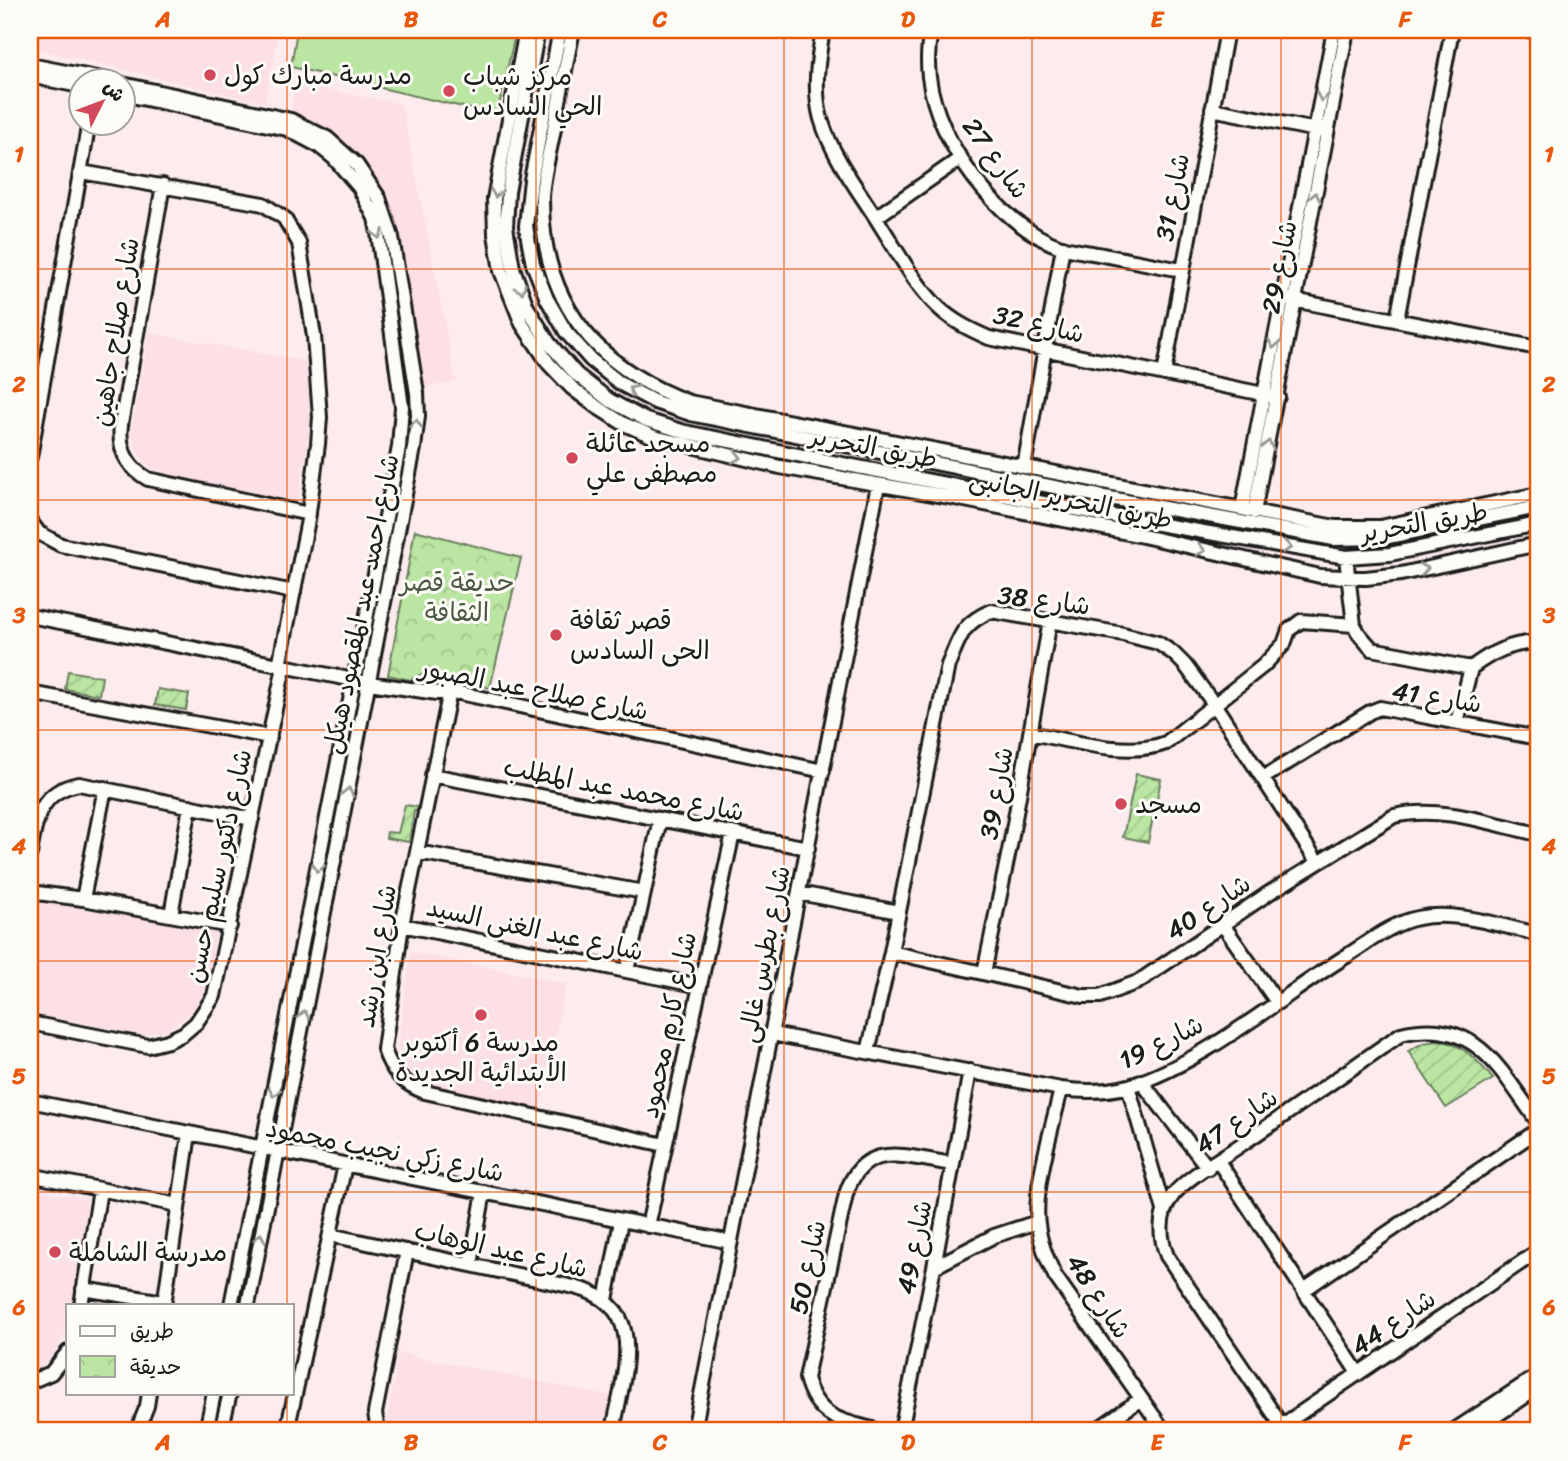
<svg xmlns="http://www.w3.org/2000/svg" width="1568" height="1461" viewBox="0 0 1568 1461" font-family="Sriracha,'Playpen Sans Arabic',sans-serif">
  <defs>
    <pattern id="park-crowns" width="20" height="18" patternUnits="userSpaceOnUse" patternTransform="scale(1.75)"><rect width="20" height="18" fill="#bae5a2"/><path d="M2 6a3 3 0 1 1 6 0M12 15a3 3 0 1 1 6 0" fill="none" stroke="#9fc48b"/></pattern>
    <pattern id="garden-furrows" width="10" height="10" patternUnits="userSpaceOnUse" patternTransform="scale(1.75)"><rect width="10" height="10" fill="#bae5a2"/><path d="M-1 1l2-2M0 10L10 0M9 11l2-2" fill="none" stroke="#9fc48b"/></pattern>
  </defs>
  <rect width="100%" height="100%" fill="#fdebed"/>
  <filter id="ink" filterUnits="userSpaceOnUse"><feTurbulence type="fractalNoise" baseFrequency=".0143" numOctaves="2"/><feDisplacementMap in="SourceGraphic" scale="14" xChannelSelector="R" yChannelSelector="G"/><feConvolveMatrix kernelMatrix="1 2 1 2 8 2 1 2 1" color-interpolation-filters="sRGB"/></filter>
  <g filter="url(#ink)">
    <path fill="#fddfe6" d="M37 30H279L265 103 32 48Z
      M294 84 397 103 402 106 456 382 422 387 402 265 383 194 366 165 346 143 292 115Z
      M149 333 309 362 313 408 298 501 173 476 152 469 138 453 131 433Z
      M32 901 217 931 208 984 193 1011 168 1029 145 1035 30 1013V915Z
      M411 952 566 984 539 1112 435 1088 413 1079 401 1060 398 1046Z
      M30 1189 88 1199 73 1305H68V1328L54 1354 39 1369 30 1372Z
      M399 1353 612 1397 606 1431H385Z"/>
    <path fill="url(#park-crowns)" stroke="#6b805f" stroke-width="2" d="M415 530 521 558 490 688 424 673 410 680 388 675Z"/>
    <path fill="url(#garden-furrows)" stroke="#6b805f" stroke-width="2" d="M68 671 102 677 99 695 65 689Z
      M158 689 189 694 186 710 155 705Z
      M1136 774 1161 779 1148 842 1123 837Z
      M419 804 425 805 424 813 414 811 409 842 386 838 387 832 398 833 405 805 418 807Z
      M1437 1041C1461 1041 1479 1062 1493 1079L1446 1108 1408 1051 1423 1043Z"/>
    <path fill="#bae5a2" stroke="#6b805f" stroke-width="2" d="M297 30H516L497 115 291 67Z"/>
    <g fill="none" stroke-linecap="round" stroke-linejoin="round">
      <defs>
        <path id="minor" d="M526 30 494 199 495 234 501 271 522 324 549 364 572 388 597 407 624 424 654 437 780 467 955 498 1143 536 1320 576 1366 578 1401 574 1538 544
          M538 30 508 192 506 227 513 268 527 307 549 343 576 374 609 400 646 420 685 432 837 463 1101 514 1346 557 1390 554 1538 524
          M560 30 531 180 526 226 529 244 533 264 547 299 566 332 591 360 621 384 655 402 691 414 1104 497 1334 539 1383 538 1538 507
          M573 30C566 65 559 100 553 134 549 155 543 177 542 197 541 301 595 367 689 402L1335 527H1380L1538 494
          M823 30C818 59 813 90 821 119 833 159 860 192 881 226 899 254 915 285 939 308 954 322 971 330 989 338L1278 397
          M931 30C928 46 927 61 929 77 937 143 998 225 1061 247 1074 251 1089 252 1103 255 1129 260 1155 265 1181 270
          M1527 30 1538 32
          M30 65 107 80
          M30 76 80 86
          M122 84 291 120 327 138 357 165 379 198 392 237 417 393 418 416 414 448 248 1305
          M122 94 287 129 319 146 334 158 359 187 375 218 378 233 402 407 399 447 383 533 231 1305
          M1212 109 1321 131
          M81 172 263 204 284 218 299 243 314 336 320 417 318 444 308 520 279 666
          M163 185 121 425C118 449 127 467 148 479L309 514
          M876 217 961 158
          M1288 299 1538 348
          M1397 320 1452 30
          M1164 374 1227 30
          M30 457 89 122
          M1024 467 1063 247
          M1242 509 1334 30
          M1254 512 1347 30
          M30 521 39 533 61 545 294 592
          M1346 557 1354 625 1359 634 1372 649 1471 668
          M30 616 369 683 437 693 450 691 823 771
          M450 691 402 925 384 1049C391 1071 403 1084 425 1092L665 1145
          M30 693 270 737
          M1457 722 1471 668C1492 652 1511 643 1538 642
          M1030 733C1071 740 1126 758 1166 743L1263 666 1284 644 1289 630 1301 621 1354 625
          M432 775 808 848
          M1263 778 1370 712 1380 708 1538 738
          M417 852 644 892
          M30 854C36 820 39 791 79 784L252 819
          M30 892 83 899 230 926
          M799 893 899 912
          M83 899 105 788
          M171 915 190 806
          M402 925 700 986
          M1223 925 1277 1002
          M891 952 1083 996H1100L1138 982 1269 893 1394 816C1441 805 1492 824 1538 834
          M627 971 660 819
          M984 973 1011 841 1050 621
          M30 1023 148 1046 168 1041 183 1034 196 1023 214 996 284 667
          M772 1034 1061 1089C1084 1092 1107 1092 1129 1086 1205 1062 1280 997 1348 955 1369 942 1392 923 1418 918 1456 910 1500 926 1538 934
          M868 1052 891 952 948 665C960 637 961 624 991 611L1123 634 1158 643 1173 653 1185 665 1214 704 1318 863
          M1141 1081 1208 1168
          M1128 1086 1164 1210
          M1061 1089C1053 1125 1033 1189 1038 1224 1040 1243 1047 1259 1055 1276L1164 1431
          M30 1101 731 1242
          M1218 1161 1358 1373
          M30 1175 178 1205
          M648 1226 733 833
          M330 1235 574 1287C651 1306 623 1373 613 1431
          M471 1264 484 1192
          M934 1267 994 1236 1037 1222
          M83 1289 164 1302
          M1304 1290 1538 1130
          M606 1300 621 1221
          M81 1305 100 1190
          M164 1305 189 1134
          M30 1382 51 1373 68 1352
          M1282 1426 1167 1256C1159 1235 1158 1214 1173 1195 1188 1176 1221 1159 1242 1144 1295 1108 1348 1071 1401 1034 1476 1016 1500 1070 1538 1122
          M137 1431 147 1406 149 1393
          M206 1431 214 1393
          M221 1431 230 1393
          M287 1431 345 1165
          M378 1431 375 1413 407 1251
          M694 1431 878 485
          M880 1431C844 1421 817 1420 806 1378L846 1194C864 1138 907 1158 953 1164
          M901 1431 934 1267 970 1071
          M1095 1431 1141 1399
          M1274 1431 1538 1251
          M1453 1431 1538 1375
          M1473 1431 1538 1388"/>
      </defs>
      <use href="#minor" stroke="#1c1c1c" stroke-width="18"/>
      <use href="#minor" stroke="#fdfcf7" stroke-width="12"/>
    </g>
    <defs><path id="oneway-chevron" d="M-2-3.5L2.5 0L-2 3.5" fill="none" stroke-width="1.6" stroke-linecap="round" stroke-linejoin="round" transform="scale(1.75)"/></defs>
    <g stroke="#989794">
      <use href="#oneway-chevron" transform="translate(1322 97) rotate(100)"/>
      <use href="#oneway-chevron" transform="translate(496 193) rotate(99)"/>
      <use href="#oneway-chevron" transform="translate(1315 197) rotate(-79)"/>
      <use href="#oneway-chevron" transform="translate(378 234) rotate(78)"/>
      <use href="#oneway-chevron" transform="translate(521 289) rotate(70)"/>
      <use href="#oneway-chevron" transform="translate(1274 344) rotate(100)"/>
      <use href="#oneway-chevron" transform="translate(633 390) rotate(-152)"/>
      <use href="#oneway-chevron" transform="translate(416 424) rotate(-85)"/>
      <use href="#oneway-chevron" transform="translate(1268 445) rotate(-78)"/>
      <use href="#oneway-chevron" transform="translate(737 457) rotate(13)"/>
      <use href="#oneway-chevron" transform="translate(1287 547) rotate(10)"/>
      <use href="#oneway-chevron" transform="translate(1201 550) rotate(13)"/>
      <use href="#oneway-chevron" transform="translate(1424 569) rotate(-12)"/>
      <use href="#oneway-chevron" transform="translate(348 792) rotate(-79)"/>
      <use href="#oneway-chevron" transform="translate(318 868) rotate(101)"/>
      <use href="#oneway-chevron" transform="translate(304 1015) rotate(-79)"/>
      <use href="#oneway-chevron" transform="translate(274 1092) rotate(101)"/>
      <use href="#oneway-chevron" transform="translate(260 1238) rotate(-80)"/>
    </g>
  </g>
  <path fill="none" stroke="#e8590c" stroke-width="2" stroke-opacity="0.55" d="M287 30V1305M536 30V1431M784 30V1431M1032 30V1431M1281 30V1431M30 269H1538M30 500H1538M30 730H1538M30 961H1538M30 1192H1538M287 1393V1431"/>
  <g fill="#d1495b" stroke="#fdfcf7" stroke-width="2.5">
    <circle cx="210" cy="75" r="7"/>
    <circle cx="449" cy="91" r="7"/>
    <circle cx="572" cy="458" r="7"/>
    <circle cx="556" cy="635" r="7"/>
    <circle cx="1121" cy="804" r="7"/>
    <circle cx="481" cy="1015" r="7"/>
    <circle cx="55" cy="1252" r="7"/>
  </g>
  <g text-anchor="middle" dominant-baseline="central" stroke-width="6" stroke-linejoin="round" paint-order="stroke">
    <g font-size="26" fill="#1c1c1c" stroke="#fdfcf7" text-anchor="start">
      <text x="224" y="75">مدرسة مبارك كول</text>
      <text x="463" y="76">مركز شباب<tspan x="463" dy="30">الحي السادس</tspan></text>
      <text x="586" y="443">مسجد عائلة<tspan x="586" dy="30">مصطفى علي</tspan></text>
      <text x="570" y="620">قصر ثقافة<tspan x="570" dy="30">الحى السادس</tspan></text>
      <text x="1135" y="804">مسجد</text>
      <text x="481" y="1042" text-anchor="middle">مدرسة 6 أكتوبر<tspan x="481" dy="30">الأبتدائية الجديدة</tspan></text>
      <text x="69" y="1252">مدرسة الشاملة</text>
    </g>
    <g font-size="26" fill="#1c1c1c" stroke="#fdfcf7">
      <text transform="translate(996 158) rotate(54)">شارع 27</text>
      <text transform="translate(1172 197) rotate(-79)">شارع 31</text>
      <text transform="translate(1279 267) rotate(-79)">شارع 29</text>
      <text transform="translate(1039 324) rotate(13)">شارع 32</text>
      <text transform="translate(115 332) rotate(-81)">شارع صلاح جاهين</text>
      <text transform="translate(874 447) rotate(11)">طريق التحرير</text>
      <text transform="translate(1071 499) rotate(12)">طريق التحرير الجانبى</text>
      <text transform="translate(1424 522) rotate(-10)">طريق التحرير</text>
      <text transform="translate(1044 600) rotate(7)">شارع 38</text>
      <text transform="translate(361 604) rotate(-79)">شارع احمد عبد المقصود هيكل</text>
      <text transform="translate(534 689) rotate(11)">شارع صلاح عبد الصبور</text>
      <text transform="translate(1437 697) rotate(9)">شارع 41</text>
      <text transform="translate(624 789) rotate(11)">شارع محمد عبد المطلب</text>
      <text transform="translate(996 793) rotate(-80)">شارع 39</text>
      <text transform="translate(218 866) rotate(-78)">شارع دكتور سليم حسن</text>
      <text transform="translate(1208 907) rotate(-34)">شارع 40</text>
      <text transform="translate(535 929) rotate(12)">شارع عبد الغنى السيد</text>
      <text transform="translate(764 954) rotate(-79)">شارع بطرس غالى</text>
      <text transform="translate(376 956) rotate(-81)">شارع ابن رشد</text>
      <text transform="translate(668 1025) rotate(-78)">شارع كارم محمود</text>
      <text transform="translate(1161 1042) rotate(-26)">شارع 19</text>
      <text transform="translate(1236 1121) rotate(-35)">شارع 47</text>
      <text transform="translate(385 1150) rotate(11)">شارع زكي نجيب محمود</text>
      <text transform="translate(914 1247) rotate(-79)">شارع 49</text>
      <text transform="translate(501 1249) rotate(13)">شارع عبد الوهاب</text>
      <text transform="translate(807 1267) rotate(-78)">شارع 50</text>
      <text transform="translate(1099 1296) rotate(57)">شارع 48</text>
      <text transform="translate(1393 1322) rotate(-34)">شارع 44</text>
    </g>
    <g font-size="26" fill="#4b5844" stroke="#fdfcf7">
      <text x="457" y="582">حديقة قصر<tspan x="457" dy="30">الثقافة</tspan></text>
    </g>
  </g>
  <rect width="1568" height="1461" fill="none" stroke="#fdfcf7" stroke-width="77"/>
  <rect x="66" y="1304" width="228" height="91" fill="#fdfcf7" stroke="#a3a29f" stroke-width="2"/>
  <rect x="80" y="1326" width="35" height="10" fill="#fdfcf7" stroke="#a3a29f" stroke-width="2"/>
  <text x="130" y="1338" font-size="21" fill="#1c1c1c">طريق</text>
  <rect x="80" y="1356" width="35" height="21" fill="url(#park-crowns)" stroke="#a3a29f" stroke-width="2"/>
  <text x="130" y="1374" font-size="21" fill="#1c1c1c">حديقة</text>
  <g transform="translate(102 102) rotate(48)"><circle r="33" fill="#fdfcf7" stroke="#a3a29f" stroke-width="2"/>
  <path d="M0-5L12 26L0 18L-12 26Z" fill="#d1495b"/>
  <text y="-10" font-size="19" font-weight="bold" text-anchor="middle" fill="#1c1c1c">ش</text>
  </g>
  <rect x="38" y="38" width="1492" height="1384" fill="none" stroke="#e8590c" stroke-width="2.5"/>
  <g font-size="23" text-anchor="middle" font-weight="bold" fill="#e8590c">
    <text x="163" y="27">A</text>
    <text x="411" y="27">B</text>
    <text x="660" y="27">C</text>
    <text x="908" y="27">D</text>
    <text x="1157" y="27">E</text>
    <text x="1405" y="27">F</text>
    <text x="19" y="162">1</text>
    <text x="1549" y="162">1</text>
    <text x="19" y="392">2</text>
    <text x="1549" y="392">2</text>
    <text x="19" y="623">3</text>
    <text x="1549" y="623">3</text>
    <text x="19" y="854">4</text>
    <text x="1549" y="854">4</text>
    <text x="19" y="1084">5</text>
    <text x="1549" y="1084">5</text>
    <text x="19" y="1315">6</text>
    <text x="1549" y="1315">6</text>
    <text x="163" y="1450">A</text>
    <text x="411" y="1450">B</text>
    <text x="660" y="1450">C</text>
    <text x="908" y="1450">D</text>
    <text x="1157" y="1450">E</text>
    <text x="1405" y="1450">F</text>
  </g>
</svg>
